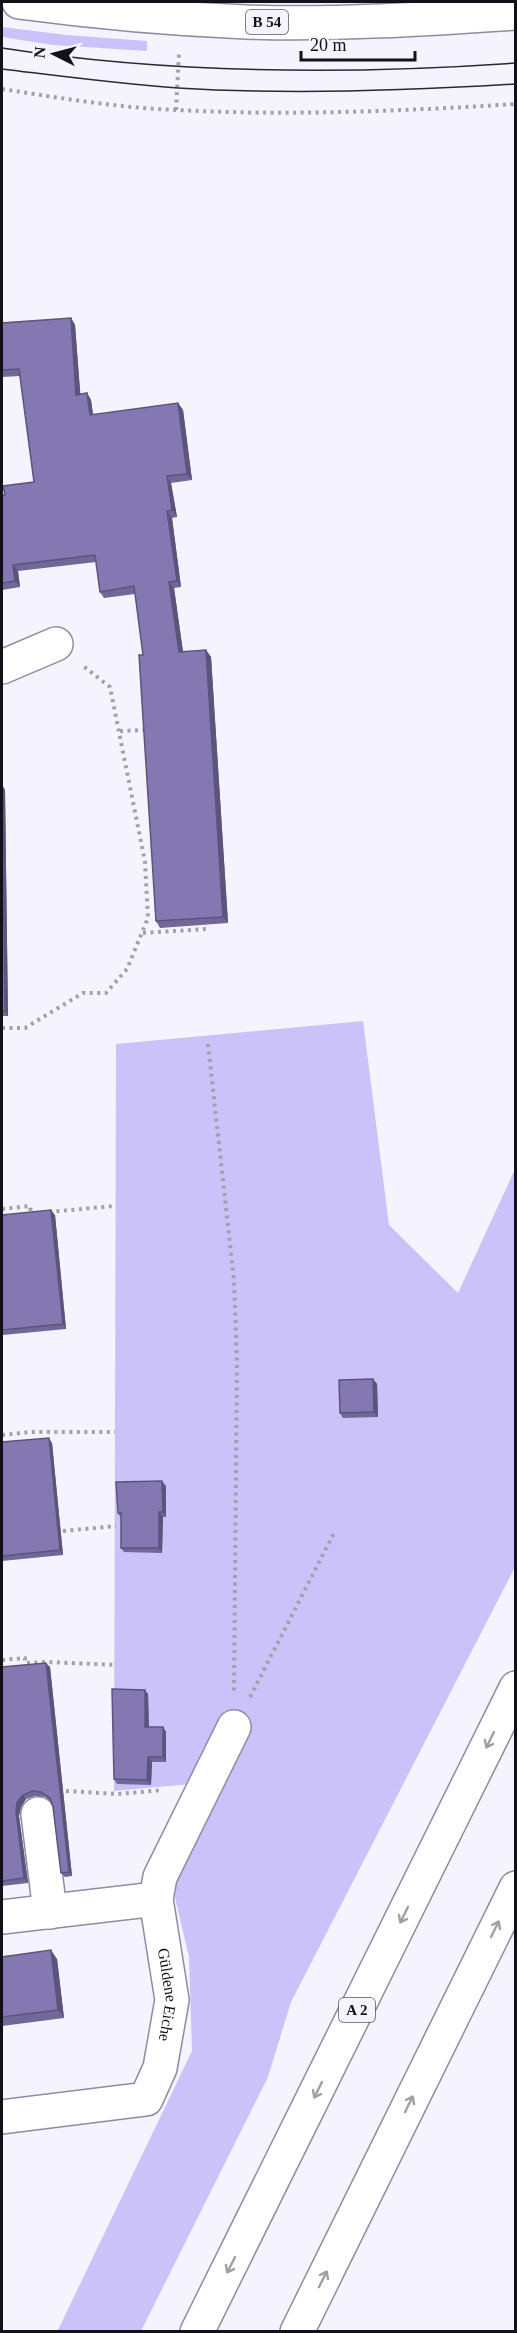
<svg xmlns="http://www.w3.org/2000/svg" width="517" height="2333" viewBox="0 0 517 2333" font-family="Georgia,serif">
  <rect width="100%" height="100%" fill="#f5f3fe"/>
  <path fill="#ccc2fa" d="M2 27 66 35 147 41V51L53 45 2 37Z
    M363 1021 389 1225 458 1293 515 1169V1567L291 2002 268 2077 141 2331 57 2332 192 2051 189 1957 169 1872 213 1782 114 1791 116 1044Z"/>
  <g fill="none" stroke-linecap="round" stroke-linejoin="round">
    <defs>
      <g id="minor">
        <path d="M2 667 56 644"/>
        <path d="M38 1814 50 1912"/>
        <path d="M156 1899 160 1877 234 1727"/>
        <path id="s1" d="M2 1917 156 1899 172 2000 160 2068 146 2099 2 2117"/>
      </g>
      <path id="major" d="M19 2C94 12 170 19 246 22 336 25 426 19 516 13"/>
      <path id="highway" d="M197 2332 516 1688
        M297 2332 516 1888"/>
    </defs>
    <use href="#minor" stroke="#8f8ba5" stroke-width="36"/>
    <use href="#major" stroke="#8f8ba5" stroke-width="36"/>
    <use href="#highway" stroke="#8f8ba5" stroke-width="36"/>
    <path stroke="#a2a1ab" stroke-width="4" stroke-dasharray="3 4.5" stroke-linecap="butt" d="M2 89C60 98 119 108 178 110 291 116 403 111 516 104
      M176 110 179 54
      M120 731 146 730
      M143 933 206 929
      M2 1028H25L83 993H106L127 969 148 918 145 862 110 687 82 665
      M208 1044 234 1281 237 1363 234 1693
      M2 1209 30 1206 31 1213H33
      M49 1212 114 1206
      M2 1435 30 1432H115
      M63 1531 116 1526
      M2 1660 25 1658V1663L46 1662 117 1665
      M250 1697 334 1533
      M66 1791 118 1794 163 1790"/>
    <use href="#minor" stroke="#fff" stroke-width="33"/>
    <use href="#major" stroke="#fff" stroke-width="33"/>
    <use href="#highway" stroke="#fff" stroke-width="33"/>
    <path stroke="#2a2832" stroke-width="1.5" d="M2 48C171 74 345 75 516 63
      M2 69C60 76 119 84 178 88 290 95 404 91 516 84"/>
  </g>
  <path fill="#716798" d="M71 318 75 325 80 394 87 393 91 400 93 415 178 403 183 410 192 480 171 483 177 517 172 518 181 587 174 588 183 652 206 650 211 657 228 923 160 928 156 921 143 655 135 594 104 598 100 592 96 562 18 571 20 587 2 590V495H5L34 482 20 376 2 377V323Z
    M2 785 5 790 8 1016H2Z
    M2 1215H55L66 1329 3 1335 2 1332Z
    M373 1379 377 1384 378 1417 343 1418 340 1413Z
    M2 1442 52 1443 63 1555 2 1561Z
    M166 1486V1517H163L162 1553 124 1552 121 1548V1518L118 1513Z
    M2 1667H50L72 1876 65 1877 61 1873 53 1807 51 1802 45 1797 35 1796 26 1799 21 1807 19 1816 28 1883 2 1886Z
    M148 1694 149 1727H163L166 1732V1762H152L151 1785 117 1784 114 1779Z
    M2 1957 57 1959 64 2018 2 2026Z"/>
  <path fill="#5c547c" d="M71 318 75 325 81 402 76 395Z
    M87 393 91 400 94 422 90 415Z
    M178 403 183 410 192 480 187 474Z
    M167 476 171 483 177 517 172 510Z
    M167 511 172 518 181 587 177 581Z
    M13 565 18 571 20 587 15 581Z
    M169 582 174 588 184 659 179 652Z
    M206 650 211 657 228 923 223 917Z
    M2 785 5 790 8 1016 5 1011Z
    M51 1210 55 1215 66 1329 63 1324Z
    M373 1379 377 1384 378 1417 374 1412Z
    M49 1438 52 1443 63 1555 60 1550Z
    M162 1481 166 1486V1517L163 1512Z
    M159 1512 163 1517 162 1553 159 1548Z
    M46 1663 50 1667 72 1876 69 1872Z
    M145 1690 148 1694 149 1732 145 1727Z
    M163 1727 166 1732V1762L163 1757Z
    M148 1757 152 1762 151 1785 147 1780Z
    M23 1795 26 1799 21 1807 19 1816 28 1883 24 1878 16 1811 17 1802Z
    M51 1950 57 1959 64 2018 58 2010Z"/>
  <path fill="#8378b1" stroke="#5c547c" stroke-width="1.5" d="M71 318 76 395 87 393 90 415 178 403 187 474 167 476 172 510 167 511 177 581 169 582 179 652 206 650 223 917 156 921 139 655H143L134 586 100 592 95 555 13 565 15 581 2 583V495H5L3 486 34 482 19 369 2 370V323Z
    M2 791 5 1011H2Z
    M51 1210 63 1324 2 1330V1215Z
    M373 1379 374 1412 340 1413 339 1380Z
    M49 1438 60 1550 2 1556V1442Z
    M162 1481 163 1512H159V1548H121V1513H118L116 1482Z
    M46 1663 69 1872 61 1873 53 1807 50 1798 41 1792 32 1791 23 1795 17 1802 16 1811 24 1878 2 1881V1667Z
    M112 1689 145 1690V1727H163V1757H148L147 1780 114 1779Z
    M51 1950 58 2010 2 2017V1957Z"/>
  <defs><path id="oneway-shaft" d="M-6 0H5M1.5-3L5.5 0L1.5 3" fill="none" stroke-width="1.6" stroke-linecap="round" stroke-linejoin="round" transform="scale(1.5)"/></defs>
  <g stroke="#a0a0a3">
    <use href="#oneway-shaft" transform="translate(490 1740) rotate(116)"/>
    <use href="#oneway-shaft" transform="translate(404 1915) rotate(116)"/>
    <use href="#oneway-shaft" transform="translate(495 1929) rotate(-64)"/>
    <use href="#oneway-shaft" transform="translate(318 2090) rotate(116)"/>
    <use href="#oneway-shaft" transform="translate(409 2104) rotate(-64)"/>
    <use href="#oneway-shaft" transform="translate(231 2265) rotate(117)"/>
    <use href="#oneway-shaft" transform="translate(323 2279) rotate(-64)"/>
  </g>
  <g text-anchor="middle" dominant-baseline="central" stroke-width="5" stroke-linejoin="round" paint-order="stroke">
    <g fill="#f5f3fe" stroke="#56555e" stroke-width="1.5">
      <rect x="246" y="10" width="42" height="24" rx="4.5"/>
      <rect x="339" y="1998" width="36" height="24" rx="4.5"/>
    </g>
    <g font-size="15" font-weight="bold" fill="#12111a">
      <text x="267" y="22">B 54</text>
      <text x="357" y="2010">A 2</text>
    </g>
    <g font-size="16" fill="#12111a" stroke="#f5f3fe">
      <text stroke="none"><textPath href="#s1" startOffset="252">Güldene Eiche</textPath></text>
    </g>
  </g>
  <rect width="517" height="2333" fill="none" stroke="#12111a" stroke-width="6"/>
  <g transform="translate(54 54) rotate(276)" stroke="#f5f3fe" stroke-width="4.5" paint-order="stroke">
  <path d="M0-4.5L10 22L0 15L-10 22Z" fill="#12111a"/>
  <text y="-9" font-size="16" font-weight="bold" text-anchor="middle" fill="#12111a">N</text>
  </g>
  <path d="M301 51v9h114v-9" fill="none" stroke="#12111a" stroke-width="3"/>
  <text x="310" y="51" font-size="18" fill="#12111a" stroke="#f5f3fe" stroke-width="4.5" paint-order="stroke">20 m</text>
</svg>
